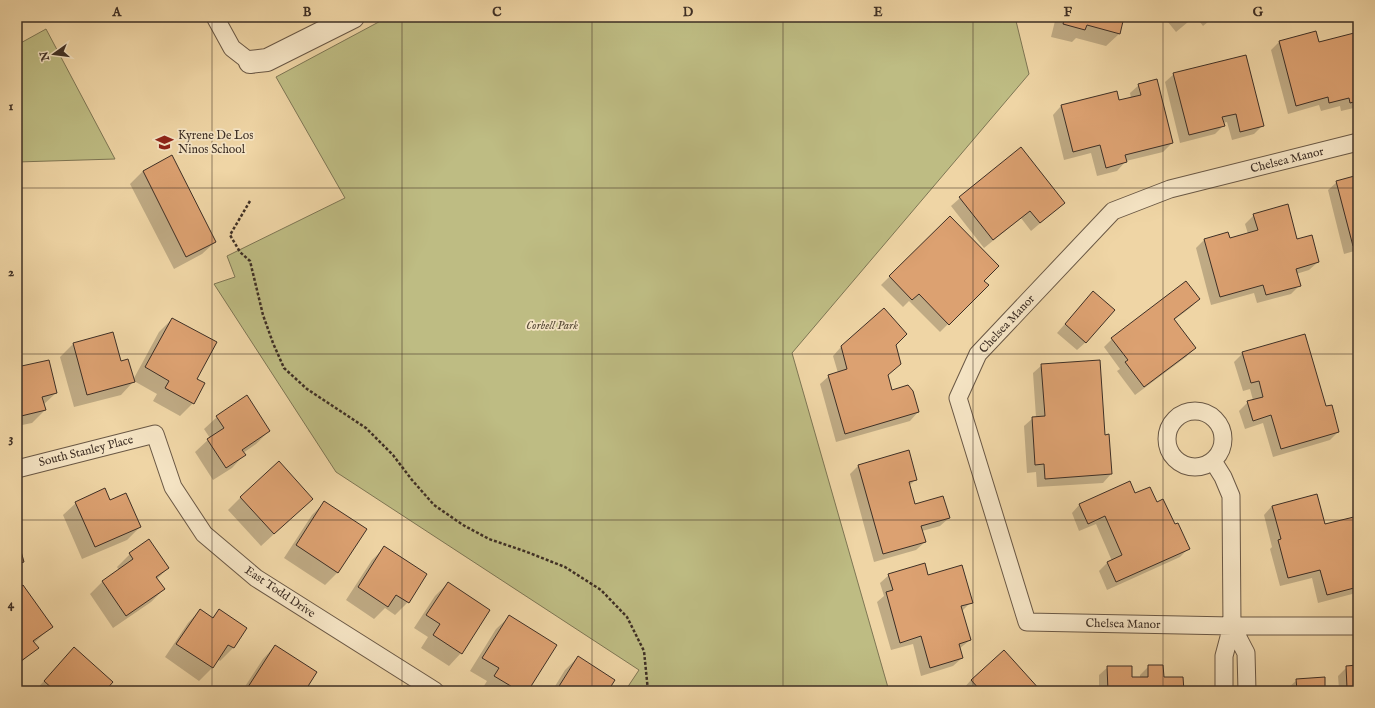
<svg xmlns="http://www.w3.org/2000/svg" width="1375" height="708" viewBox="0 0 1375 708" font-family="'IM FELL English',serif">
  <rect width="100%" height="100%" fill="#efd5a5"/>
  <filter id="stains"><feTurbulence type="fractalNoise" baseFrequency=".005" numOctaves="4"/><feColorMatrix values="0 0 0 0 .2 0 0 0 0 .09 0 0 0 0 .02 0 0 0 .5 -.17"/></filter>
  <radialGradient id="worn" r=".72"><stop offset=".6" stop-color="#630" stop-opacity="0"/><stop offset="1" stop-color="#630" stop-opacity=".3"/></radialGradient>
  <path fill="#bebc83" stroke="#7e7654" d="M388 17H1015L1029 74 792 353 889 691H625L639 670 336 472 214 284 235 277 227 256 345 198 276 77Z
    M46 29 115 159 17 162V45Z"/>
  <path fill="#0003" d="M1056 17H1123L1119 34 1106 46 1076 38 1072 42 1051 37Z
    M1164 17H1194L1176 32Z
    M1196 17H1214L1203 26Z
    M1358 33V107L1341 111 1340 106 1321 111 1319 105 1288 114 1271 50 1280 41 1318 43Z
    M1174 74 1263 125 1254 134 1232 140 1227 122 1223 123V126L1215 134 1180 143 1165 82Z
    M1139 85 1172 143 1163 152 1126 161 1117 171 1097 176 1091 153 1064 160 1053 115 1061 106 1116 92 1119 102 1131 98 1130 93Z
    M172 157 215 242 202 254 174 269 130 184 143 171Z
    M1358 176V250L1344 254 1328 190 1337 182Z
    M960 198 1064 203 1031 231 1021 218 984 248 951 206Z
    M1254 215 1297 240 1318 262 1309 270 1296 274 1299 286 1291 294 1257 303 1254 293 1211 305 1196 248 1204 240 1229 239 1248 234 1245 224Z
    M950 217 983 281 987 285 940 332 909 301 903 307 881 285Z
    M1199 299 1190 308 1174 320 1195 348 1186 357 1135 395 1117 371 1120 369 1104 347 1112 339Z
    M1358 300V313L1355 302Z
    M1085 301 1086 342 1077 350 1057 333Z
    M172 319 196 379 193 403 180 416 153 401 157 394 134 381 121 395 74 407 60 357 73 344 112 334 120 363 133 380 159 332Z
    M841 347 900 364 887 376 892 391 918 412 910 421 836 442 820 384 829 376 838 373 833 356Z
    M1243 353 1326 408 1338 432 1330 440 1273 457 1263 423 1245 429 1239 411 1248 402 1253 400 1250 389 1243 391 1234 362Z
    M1042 365 1104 436 1109 435 1111 474 1103 483 1037 487 1036 472 1027 473 1024 426 1033 418 1036 417 1033 373Z
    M17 368 56 393 43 405 45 410 32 423 17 426Z
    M217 417 269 431 256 444 243 453 244 455 232 468 213 480 195 452 210 438 204 429Z
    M858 466 916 479 909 486 915 505 949 518 940 526 922 531 925 542 916 550 874 562 850 474Z
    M1135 495 1156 503 1174 525 1188 549 1180 557 1107 590 1099 571 1107 563 1112 561 1096 524 1079 531 1072 513 1080 504Z
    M241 497 299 511 261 546 228 510Z
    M109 501 140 527 127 540 82 559 63 515 76 503Z
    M324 503 365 530 337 573 325 585 284 558 312 515Z
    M1272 506 1324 525 1358 517V591L1356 593 1318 603 1312 578 1280 586 1270 549 1272 547 1264 515Z
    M149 541 168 568 157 579 164 589 151 602 113 628 90 594 103 581 119 570 117 567 130 554Z
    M385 547 408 602 395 615 385 608 374 619 346 600 372 560Z
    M889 575 928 576 971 602 962 611 970 640 959 649 962 658 953 666 921 676 913 644 891 650 877 602 884 596 880 583Z
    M448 583 461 653 449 666 421 648 428 637 414 628 435 596Z
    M17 591 51 627 34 643 37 648 17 666Z
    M200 610 212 618 219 610 246 628 233 648 220 661 218 659 212 668 199 681 165 657 188 623Z
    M509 617 527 691H486L482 689 487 681 470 671 496 629Z
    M275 646 304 691H242L263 659Z
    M578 657 607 691H552L565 670Z
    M62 661 103 691H35Z
    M1149 666 1163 678 1183 691H1099V675L1108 667 1131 678H1140V675Z
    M1358 666V691H1288V688L1297 680 1324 690 1339 689 1338 676 1347 667Z
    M971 680 1040 691H965L963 689Z"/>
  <path fill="#dca171" stroke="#3e2f25" d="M1065 17H1124L1120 34 1087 25 1085 30 1063 24Z
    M1316 31 1319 42 1358 32V101L1350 103 1349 98 1329 103 1328 97 1296 106 1279 41Z
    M1246 55 1264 126 1240 132 1236 114 1222 117 1225 126 1189 135 1173 73Z
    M1157 79 1173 143 1125 155 1127 162 1106 168 1100 145 1073 152 1061 105 1117 91 1119 100 1141 95 1138 84Z
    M1021 147 1065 203 1040 223 1030 211 993 240 959 197Z
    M172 155 216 242 186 257 143 171Z
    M1358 175V245L1353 246 1336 181Z
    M1288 204 1297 239 1312 235 1319 262 1296 269 1301 286 1266 295 1263 285 1220 297 1204 239 1228 232 1230 238 1258 230 1253 214Z
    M950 216 999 266 984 281 989 285 949 325 919 294 912 300 889 276Z
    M1186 281 1200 299 1174 319 1196 348 1144 387 1125 362 1128 360 1111 338Z
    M1093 291 1115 310 1086 343 1065 324Z
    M884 308 907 334 896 345 901 364 888 375 892 390 908 385 913 391 919 412 845 434 828 375 847 369 841 346Z
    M172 318 217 342 197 379 205 383 194 404 165 388 169 381 145 367Z
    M113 332 121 361 128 359 135 382 87 395 73 343Z
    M1305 334 1326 406 1332 405 1339 432 1281 449 1271 415 1253 421 1247 401 1263 397 1259 381 1251 383 1242 352Z
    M49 360 57 393 42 397 46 410 17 417V367Z
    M1100 360 1105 435 1109 434 1112 474 1045 479 1044 464 1035 465 1032 417 1045 416 1041 364Z
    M247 395 270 431 242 450 246 455 226 468 207 439 224 428 216 416Z
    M909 450 917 480 909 482 915 504 943 496 950 518 921 526 926 542 883 554 858 465Z
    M279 461 313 499 274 534 240 497Z
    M1130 481 1135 493 1150 487 1157 502 1163 499 1175 524 1178 523 1190 549 1116 582 1107 562 1122 555 1105 516 1088 524 1079 504Z
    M105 488 110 500 126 493 141 527 95 547 75 502Z
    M1317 494 1325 524 1358 516V587L1327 595 1320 570 1288 578 1278 540 1281 539 1272 506Z
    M324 501 367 529 338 573 296 545Z
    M17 537 24 562 17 564Z
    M149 539 169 568 156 577 165 589 126 616 102 581 133 559 129 553Z
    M384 546 427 574 409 603 396 595 388 607 358 587Z
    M925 563 928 575 962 565 973 603 961 606 971 640 959 644 963 658 930 668 921 636 900 643 886 592 893 590 888 574Z
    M448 582 490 610 462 654 433 635 440 624 426 615Z
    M23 585 53 627 33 641 39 648 17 664V589Z
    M200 609 213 618 219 609 247 628 234 648 228 645 213 668 176 644Z
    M509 615 557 645 528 691H519L494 676 499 668 482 658Z
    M275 645 317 672 305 691H254L248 687Z
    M74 647 113 682 105 691H55L44 681Z
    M1004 650 1041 691H978L980 690 971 680Z
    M578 656 615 680 608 691H556Z
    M1148 665H1163L1164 677H1183L1184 691H1108L1107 666H1132V677H1148Z
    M1358 665V691H1279L1297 690 1296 679 1325 677V689L1347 688 1346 666Z"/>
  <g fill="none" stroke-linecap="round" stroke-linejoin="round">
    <defs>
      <path id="minor" d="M215 17 232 48 250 62
        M1358 142 1170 189 1113 211 978 354 958 398 1027 622 1232 626H1358
        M1167 439a28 28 0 1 1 56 0a28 28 0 1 1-56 0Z
        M1213 461 1223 477 1231 496 1232 626 1224 656V691
        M17 469 155 434 173 487 204 534 256 578 435 691
        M1232 626 1246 653 1247 691"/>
      <path id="tertiary" d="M250 62 267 60 353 17"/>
    </defs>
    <use href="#minor" stroke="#6a5845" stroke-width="19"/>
    <use href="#tertiary" stroke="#6a5845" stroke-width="24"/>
    <path stroke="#3e2f25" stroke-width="2.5" stroke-dasharray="3 2" stroke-linecap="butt" d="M250 201 230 235 240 252 250 261 263 315 273 343 284 368 307 389 366 428 393 455 412 480 434 505 463 525 489 539 527 552 565 567 601 590 627 617 644 651 648 691"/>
    <use href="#minor" stroke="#f5e4c4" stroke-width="17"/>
    <use href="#tertiary" stroke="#f5e4c4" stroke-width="22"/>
  </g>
  <path fill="none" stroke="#3e2f25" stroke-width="1" stroke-opacity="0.55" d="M212 17V691M402 17V691M592 17V691M783 17V691M973 17V691M1163 17V691M17 188H1358M17 354H1358M17 520H1358"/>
  <defs>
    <symbol id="school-bare" viewBox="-9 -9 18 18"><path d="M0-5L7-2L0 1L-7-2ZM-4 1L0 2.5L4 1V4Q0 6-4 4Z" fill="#8f2418" stroke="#f5e4c4" stroke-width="2.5" paint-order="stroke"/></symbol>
  </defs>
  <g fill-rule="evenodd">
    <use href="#school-bare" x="152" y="130" width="25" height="25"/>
  </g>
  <g text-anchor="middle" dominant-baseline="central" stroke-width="3.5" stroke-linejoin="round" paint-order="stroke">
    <g font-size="12" fill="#3e2f25" stroke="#f5e4c4" text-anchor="start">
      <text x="178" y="135">Kyrene De Los<tspan x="178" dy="14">Ninos School</tspan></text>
    </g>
    <g font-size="12" fill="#3e2f25" stroke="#f5e4c4">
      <text transform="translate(1287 160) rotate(-14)">Chelsea Manor</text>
      <text transform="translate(1007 324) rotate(-47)">Chelsea Manor</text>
      <text transform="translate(86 451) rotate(-14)">South Stanley Place</text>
      <text transform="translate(280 592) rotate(34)">East Todd Drive</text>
      <text transform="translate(1123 624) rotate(1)">Chelsea Manor</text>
    </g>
    <g font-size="12" font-style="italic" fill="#584b38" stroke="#f5e4c4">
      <text x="552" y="325">Corbell Park</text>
    </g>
  </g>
  <rect width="1375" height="708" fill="none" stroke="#efd5a5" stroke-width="44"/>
  <g transform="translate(54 54) rotate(256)" stroke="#f5e4c4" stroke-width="3" paint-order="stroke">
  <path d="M0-3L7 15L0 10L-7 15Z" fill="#3e2f25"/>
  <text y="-6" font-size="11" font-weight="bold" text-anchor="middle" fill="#3e2f25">N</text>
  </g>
  <rect x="22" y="22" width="1331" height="664" fill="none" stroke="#3e2f25" stroke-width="1.5"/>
  <g font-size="13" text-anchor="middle" font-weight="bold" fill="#3e2f25">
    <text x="117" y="16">A</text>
    <text x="307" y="16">B</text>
    <text x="497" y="16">C</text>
    <text x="688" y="16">D</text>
    <text x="878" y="16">E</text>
    <text x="1068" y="16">F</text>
    <text x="1258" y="16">G</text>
    <text x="11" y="110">1</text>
    <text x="11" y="276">2</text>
    <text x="11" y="442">3</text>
    <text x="11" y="608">4</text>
  </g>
  <rect width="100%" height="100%" filter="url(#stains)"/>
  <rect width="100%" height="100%" fill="url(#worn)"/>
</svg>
